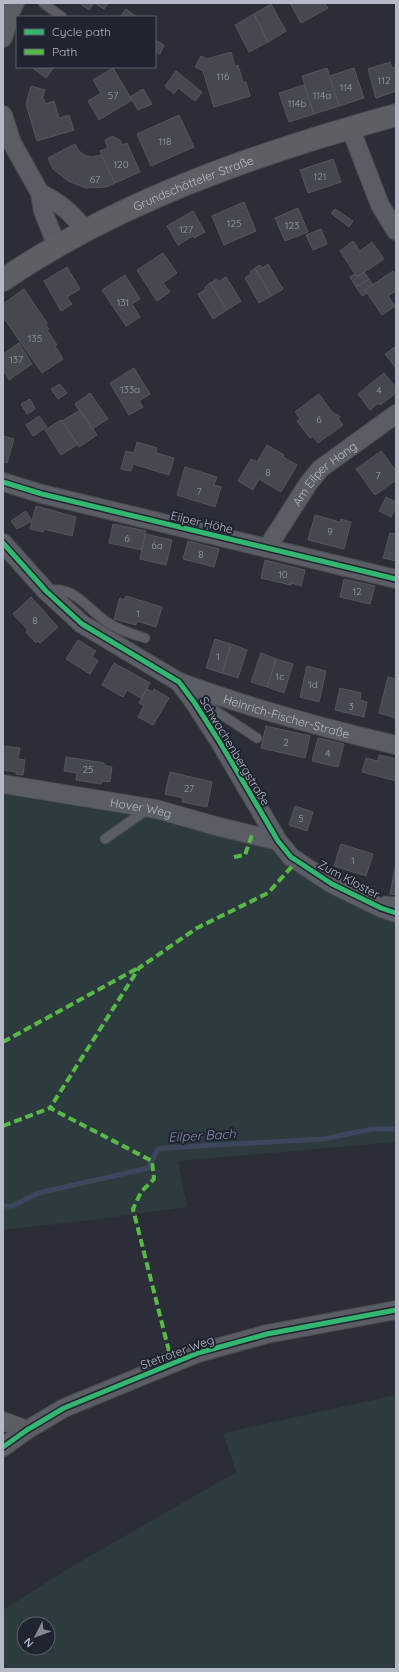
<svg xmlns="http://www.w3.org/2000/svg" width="399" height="1672" viewBox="0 0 399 1672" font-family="Quicksand,sans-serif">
  <rect width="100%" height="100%" fill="#2b2e36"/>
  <path fill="#2d3a3e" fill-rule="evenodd" d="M3 784 278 841 396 913V1142L178 1161 187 1207 83 1221 3 1230Z
    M396 1395V1669H3V1610L71 1567 236 1472 223 1433ZM24 1624H48V1648H24Z"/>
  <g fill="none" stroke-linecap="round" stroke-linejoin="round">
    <path stroke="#3c465d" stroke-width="5" d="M3 1206H12L39 1193 148 1168 158 1149 165 1148 323 1139 372 1129H396"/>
  </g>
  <path fill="#45484e" stroke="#53565d" d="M79 3H94L89 10Z
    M94 3H108L104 9Z
    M290 3H325L328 8 301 23Z
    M271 4 286 31 268 42 254 14Z
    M126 9 137 17H120Z
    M254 14 268 42 249 52 235 25Z
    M155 40 164 45 160 54 155 52Z
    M231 52 235 66 238 65 243 82H246L250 96 214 107 203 71 195 67 201 56 207 59Z
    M390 62 392 68 395 67 396 69V91L376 98 368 69Z
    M31 67H54L46 78Z
    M113 68 132 100 99 120 88 101 101 93 93 80Z
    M327 68 339 106 314 114 302 76Z
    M354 68 364 98 339 106 329 76Z
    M176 71 202 92 195 101 178 88 174 94 165 86Z
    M304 85 314 114 289 122 279 93Z
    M31 86 45 90 42 99H44L45 104 54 101 59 118 69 115 74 130 37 141 26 104Z
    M143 89 152 104 138 110 130 97Z
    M179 115 194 147 151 166 137 134Z
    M112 136 120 140 122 145 127 143 140 172 115 183 100 151 108 148 105 140Z
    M75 144 79 151 86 156 92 157 101 155 115 183 106 187 86 188 68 181 53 169 48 158Z
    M333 159 341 182 308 193 300 170Z
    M244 202 256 231 224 245 212 216Z
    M298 208 308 232 285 241 275 218Z
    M335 209 353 221 349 227 331 213Z
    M193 211 205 232 194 238 193 236 178 245 167 226Z
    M321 229 327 244 313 250 306 235Z
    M353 241 360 251 372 242 384 259 357 277 340 251Z
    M163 253 177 273 163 283 170 292 157 301 137 270Z
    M268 264 283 289 271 296 255 268 260 265 262 268Z
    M67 267 80 289 67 297 72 304 61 311 44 281Z
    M255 268 271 296 259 303 245 278 251 274 250 272Z
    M393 271 396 276V291L388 296 395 306 382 315 365 290Z
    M364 272 369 279 356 287 350 277 355 274 357 277Z
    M125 275 140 299 132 304 140 317 126 326 102 290Z
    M226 277 241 301 227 310 210 283 217 279 218 282Z
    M369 279 373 285 365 290 367 293 362 296 356 287Z
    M210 283 227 310 213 319 198 294 206 289 205 287Z
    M24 289 47 323 46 325 49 329 47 330 57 345 55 346 63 359 42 373 3 317V304Z
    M19 343 32 364 9 380 3 370V354Z
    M396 346V368L385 354Z
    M134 368 150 394 139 401 143 407 129 415 110 383Z
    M384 373 396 388V393L380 405 378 403 370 410 358 394Z
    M60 384 67 393 58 399 51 389Z
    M90 393 108 419 92 429 75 404Z
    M319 394 331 411 336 415 337 414 340 417 338 418 343 425 318 443 313 436 310 438 297 421 300 419 295 412Z
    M30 399 35 409 27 414 21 404Z
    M80 410 97 435 79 447 62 421Z
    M39 416 47 427 33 436 26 425Z
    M61 420 78 444 61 455 45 430Z
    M3 436 14 439 7 463 3 462Z
    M137 442 157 448 156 453 174 458 169 475 133 464 131 471 121 469 126 451 134 453Z
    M267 445 284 455 283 457 297 465 281 492 259 479 253 490 238 481 251 459 257 462Z
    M381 451 396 471V480L375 495 356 469Z
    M185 467 217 477 214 485 221 487 215 507 177 495Z
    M386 497 396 502V507L391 517 379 511Z
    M36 506 76 517 72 536 44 529 43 532 30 529Z
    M26 511 32 521 17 529 11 521Z
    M315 515 340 522 341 519 351 522 344 549 308 540Z
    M113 524 146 531 142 550 109 543Z
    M390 533 396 534V561L383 558Z
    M145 534 172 540 166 565 140 559Z
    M188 541 219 549 214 567 183 559Z
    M265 560 305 570 301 586 291 583V585L261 578Z
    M344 579 375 586 370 604 340 597Z
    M126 596 162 607 156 627 137 621 136 625 114 619 120 598 124 600Z
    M31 597 58 627 40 643 38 641 36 643 26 632 28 630 13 614Z
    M215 639 231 644 222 673 206 668Z
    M78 640 96 651 92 657 98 661 90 674 66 659Z
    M231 644 247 650 238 678 222 673Z
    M261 653 276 659 267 687 251 682Z
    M276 659 293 664 284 693 267 687Z
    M114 663 150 683 141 698 127 690 123 697 102 685Z
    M307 666 326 671 319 702 300 697Z
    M388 677 396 679V718L379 713Z
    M340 688 361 693 360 700 367 702 364 717 335 710Z
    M147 689 153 692 154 689 169 698 153 725 138 717 144 706 139 703Z
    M266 726 310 736 305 758 261 748Z
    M318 738 344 744 338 767 312 761Z
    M3 746 20 748 18 759 25 760 23 775 16 774V772L3 770Z
    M379 755 396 759V781L362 772 366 758 378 761Z
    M66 757 104 763V765L112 767 110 782 102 781 101 784 76 780 77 773 64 771Z
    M170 772 212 782 207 807 182 802 183 798 165 794Z
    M295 806 313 812 307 831 289 825Z
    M341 844 373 854 366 876 334 866Z
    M395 868H396V895L390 894Z"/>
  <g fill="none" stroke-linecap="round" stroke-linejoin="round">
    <defs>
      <path id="service" d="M43 3 62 17
        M46 591C74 584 87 609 107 622 118 630 132 634 145 638
        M196 698 257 738
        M105 839 148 809
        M381 908 385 901 396 902"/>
      <g id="minor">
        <path d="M3 38 11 11 15 3"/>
        <path d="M3 115 12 143 40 193 43 211 57 246"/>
        <path d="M350 127 380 205 396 231"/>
        <path d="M40 193C59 202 73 213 85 231"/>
        <path d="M3 482 42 494 396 579"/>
        <path d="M3 543 46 591 82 624 179 682 194 702 221 744 278 841 291 857 332 884 381 908 396 913"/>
        <path id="s1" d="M267 548 308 484 320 469 396 414"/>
        <path id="s2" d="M179 682C250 708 323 728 396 745"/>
        <path id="s3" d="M3 784 156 809 216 826 278 841"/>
        <path d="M3 1421 27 1430"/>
        <path d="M3 1447 27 1430 64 1408 198 1353 267 1334 396 1310"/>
      </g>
      <g id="primary">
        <path id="s4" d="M3 280C120 200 261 152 396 115"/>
      </g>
    </defs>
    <use href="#service" stroke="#47494f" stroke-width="11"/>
    <use href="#minor" stroke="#47494f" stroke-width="20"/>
    <use href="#primary" stroke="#494b53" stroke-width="24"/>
    <use href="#service" stroke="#5b5d64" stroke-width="9"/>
    <use href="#minor" stroke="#5b5d64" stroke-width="18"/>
    <use href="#primary" stroke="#5d5f65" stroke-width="22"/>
    <path stroke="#58b947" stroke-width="4" stroke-dasharray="8 4" stroke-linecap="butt" d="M234 857 245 855 252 835
      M3 1042 138 968
      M3 1126 50 1108
      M172 1363 133 1209 141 1192 154 1179 152 1161 50 1108 139 968 197 928 268 893 297 861"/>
    <defs>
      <path id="cycleway" d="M3 482 42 494 396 579
        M3 543 46 591 82 624 179 682 194 702 221 744 278 841 291 857 332 884 381 908 396 913
        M3 1447 27 1430 64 1408 198 1353 267 1334 396 1310"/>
    </defs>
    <use href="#cycleway" stroke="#1f2430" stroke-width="8"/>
    <use href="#cycleway" stroke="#33b770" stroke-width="5"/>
  </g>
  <g text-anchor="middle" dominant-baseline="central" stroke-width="4" stroke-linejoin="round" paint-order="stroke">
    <g font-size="10" fill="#9a9ea8">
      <text x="223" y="76">116</text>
      <text x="384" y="80">112</text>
      <text x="346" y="87">114</text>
      <text x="113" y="95">57</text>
      <text x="322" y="95">114a</text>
      <text x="297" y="103">114b</text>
      <text x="165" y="141">118</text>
      <text x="121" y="164">120</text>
      <text x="320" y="176">121</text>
      <text x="95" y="179">67</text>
      <text x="234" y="223">125</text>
      <text x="292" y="225">123</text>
      <text x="186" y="229">127</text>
      <text x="123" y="302">131</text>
      <text x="35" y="338">135</text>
      <text x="16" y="359">137</text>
      <text x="130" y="389">133a</text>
      <text x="379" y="390">4</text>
      <text x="319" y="419">6</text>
      <text x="268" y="472">8</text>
      <text x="378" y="475">7</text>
      <text x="199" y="491">7</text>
      <text x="330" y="531">9</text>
      <text x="127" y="538">6</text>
      <text x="157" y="545">6a</text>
      <text x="201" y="554">8</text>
      <text x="283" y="574">10</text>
      <text x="357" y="591">12</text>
      <text x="138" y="613">1</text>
      <text x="35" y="620">8</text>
      <text x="218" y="656">1</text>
      <text x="280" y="676">1c</text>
      <text x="313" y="684">1d</text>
      <text x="351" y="706">3</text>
      <text x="286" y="742">2</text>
      <text x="328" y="753">4</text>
      <text x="88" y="769">25</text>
      <text x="189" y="788">27</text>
      <text x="301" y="818">5</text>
      <text x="353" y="860">1</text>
    </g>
    <g font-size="12" fill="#b6bac6" stroke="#1f2430">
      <text stroke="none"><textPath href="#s4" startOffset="214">Grundschötteler Straße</textPath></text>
      <text stroke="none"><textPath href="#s1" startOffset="95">Am Eilper Hang</textPath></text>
      <text transform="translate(202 522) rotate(13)">Eilper Höhe</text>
      <text stroke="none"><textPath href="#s2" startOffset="113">Heinrich-Fischer-Straße</textPath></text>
      <text transform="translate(235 751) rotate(59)">Schwachenbergstraße</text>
      <text stroke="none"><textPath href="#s3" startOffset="140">Hover Weg</textPath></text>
      <text transform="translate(349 879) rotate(28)">Zum Kloster</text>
      <text transform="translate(177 1352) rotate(-20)">Stetroter Weg</text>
    </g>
    <g font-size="13" font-style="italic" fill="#818daa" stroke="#1f2430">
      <text transform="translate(202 1135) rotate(-3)">Eilper Bach</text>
    </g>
  </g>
  <rect width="399" height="1672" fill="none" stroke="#b6bac6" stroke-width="8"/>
  <rect x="16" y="16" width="140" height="52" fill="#1f2430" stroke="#5b606c"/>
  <rect x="24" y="29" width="20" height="6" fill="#33b770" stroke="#5b606c"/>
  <text x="52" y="36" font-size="12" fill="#b6bac6">Cycle path</text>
  <rect x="24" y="49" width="20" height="6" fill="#58b947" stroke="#5b606c"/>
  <text x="52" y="56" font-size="12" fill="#b6bac6">Path</text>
  <g transform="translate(36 1636) rotate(228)"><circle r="19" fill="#1f2430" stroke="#5b606c"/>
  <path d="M0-3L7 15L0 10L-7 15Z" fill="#858994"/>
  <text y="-6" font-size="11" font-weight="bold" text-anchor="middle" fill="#b6bac6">N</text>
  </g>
</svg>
